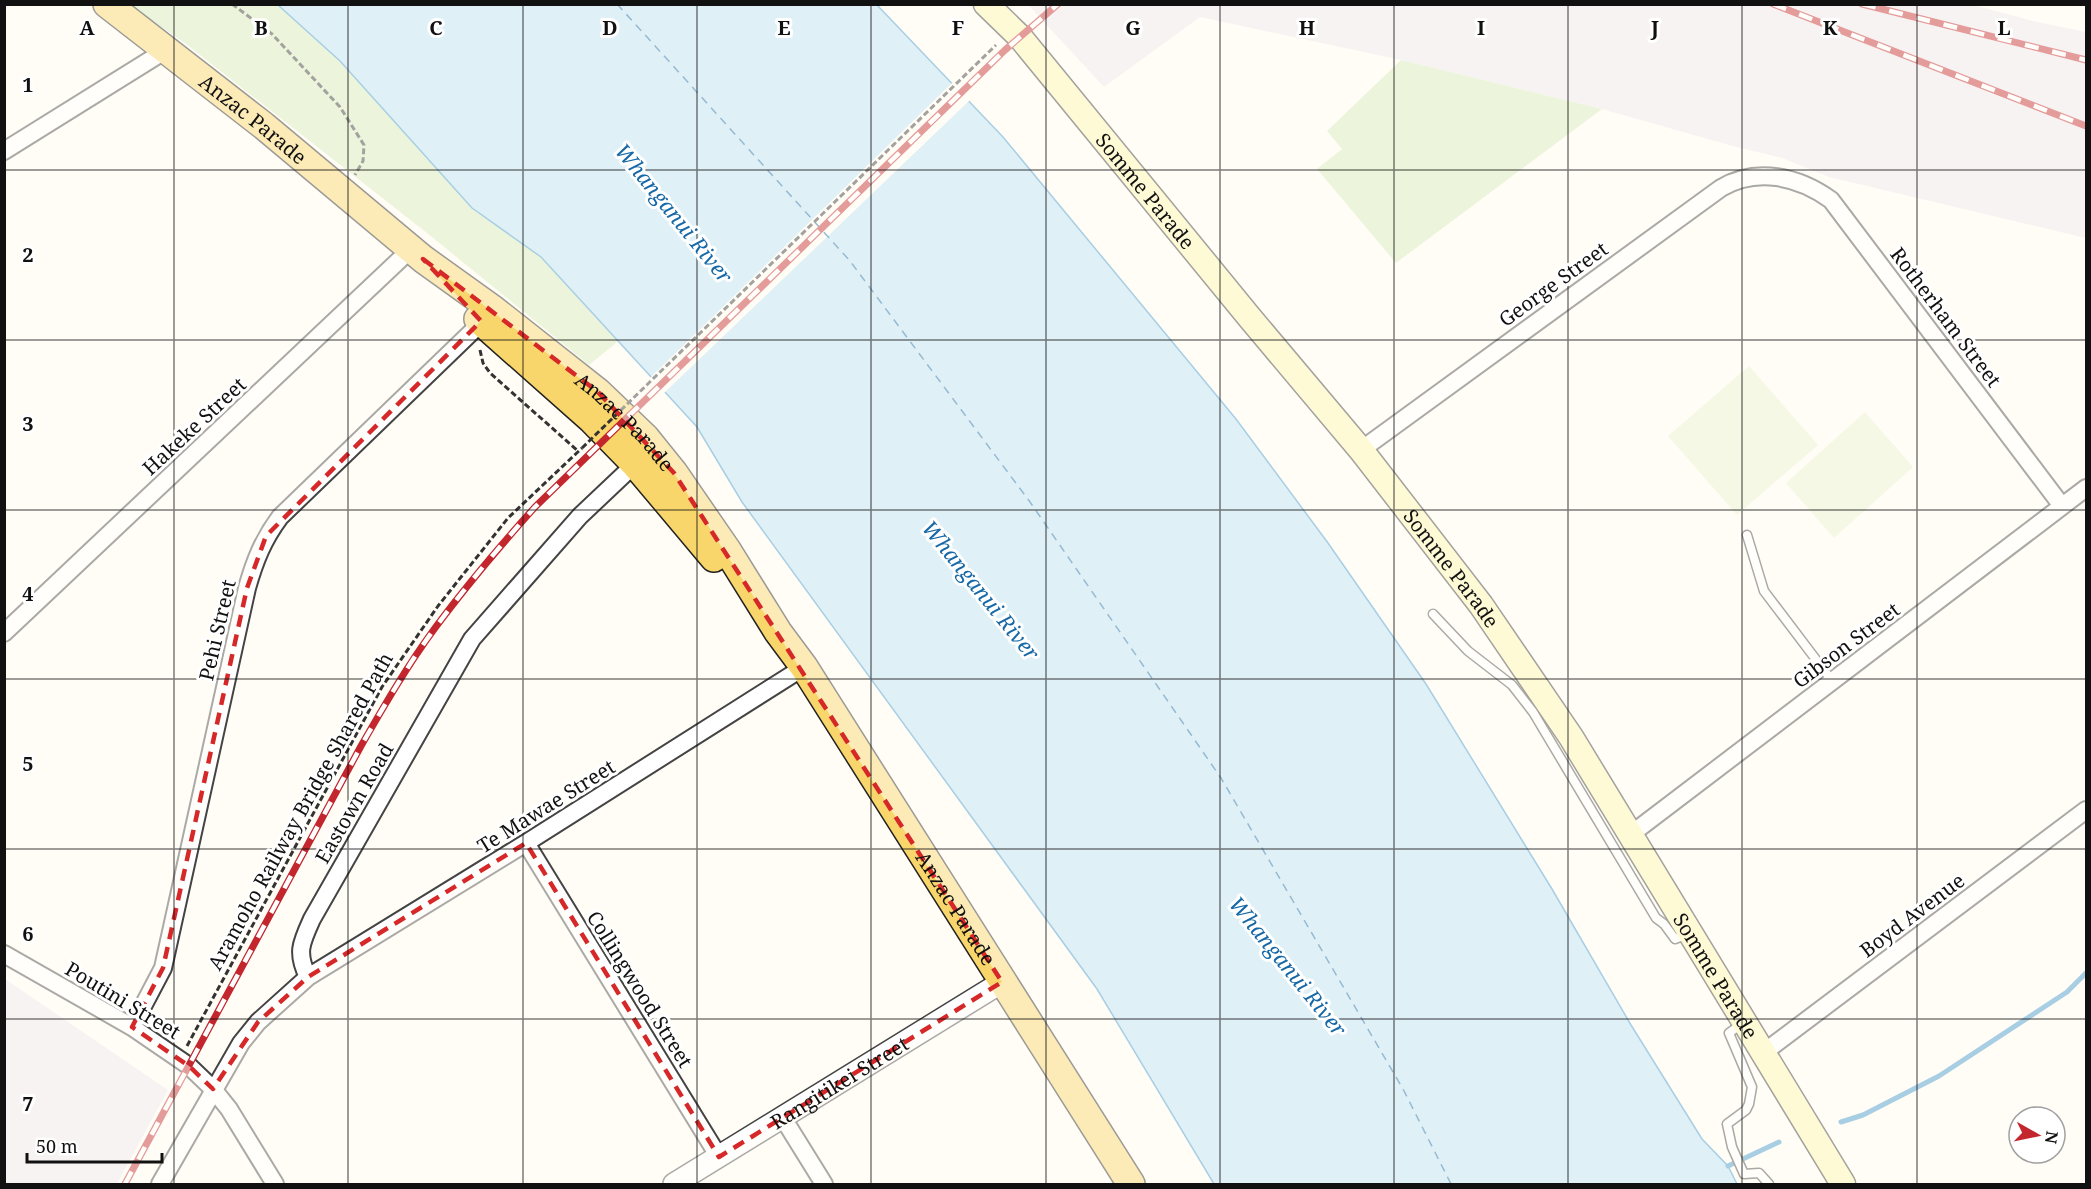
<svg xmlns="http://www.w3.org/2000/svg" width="2091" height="1189" viewBox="0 0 2091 1189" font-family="'Noto Serif',serif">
  <rect width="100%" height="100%" fill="#fffdf5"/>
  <path fill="#eee6ef" d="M1030 4 1973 5 2033 21 2086 32V238L1829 177 1782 158 1729 145 1602 109 1401 60 1200 17 1104 87 1029 6Z
    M5 979 168 1090 117 1184H5Z"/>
  <path fill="#d5ebbd" d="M130 5H293L621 339 589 365 432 237 186 44Z
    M1401 60 1602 109 1396 263 1317 169 1342 149 1327 131Z"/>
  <path fill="#e6f2cf" d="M1749 366 1818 445 1737 515 1668 436Z
    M1865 412 1913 467 1834 538 1786 483Z"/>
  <path fill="#b9e0f7" stroke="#3f96cf" stroke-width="1.5" d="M278 5H877L1003 137 1236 419 1328 543 1426 684 1552 889 1631 1025 1702 1139 1728 1166 1737 1184H1214L1097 989 742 502 697 427 541 257 472 208 340 61Z"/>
  <path fill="#fffdf5" d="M954 81 971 99 663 394 649 379Z"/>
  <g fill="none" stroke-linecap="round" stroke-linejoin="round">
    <path stroke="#3f96cf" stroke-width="5" d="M1841 1122 1863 1115 1939 1076 2067 992 2086 973
      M1728 1166 1779 1142"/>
    <path stroke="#1768a6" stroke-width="1.5" stroke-dasharray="8 6" stroke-linecap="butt" d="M617 4 850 261 1030 502 1221 778 1403 1089 1451 1184"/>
    <defs>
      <path id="service" d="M1747 535 1764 591 1833 682
        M1433 614 1468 651 1512 685 1533 712 1656 918 1664 924 1675 939 1688 934
        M1743 1023 1729 1033 1752 1087 1749 1104 1746 1110 1727 1124 1732 1147 1744 1174 1759 1173 1769 1184"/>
      <path id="minor" d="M4 151 166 50
        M1361 450 1721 188C1756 167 1798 176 1831 200L2062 506
        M4 633 411 249
        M1630 835 2086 488
        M526 843 719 1157
        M4 954 132 1027 189 1066 213 1089 229 1109 275 1184
        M308 977C296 953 301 943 312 919L472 639 580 516 635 464
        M132 1027 163 968 247 588C255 560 263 540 280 517L482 322
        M1763 1053 2086 810
        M783 1118 824 1184
        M160 1184 241 1043 258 1022 308 977 526 843 804 667"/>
      <g id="tertiary">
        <path id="s1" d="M674 1184 1002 982"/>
      </g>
      <g id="secondary">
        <path id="s2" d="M986 4 1020 37 1250 318 1361 450 1481 605 1571 737 1843 1184"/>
      </g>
      <g id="primary">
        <path id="s3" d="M107 4 264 126 423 259 494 310 598 392 645 437 674 473 727 550 778 632 804 667 1131 1184"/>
        <path d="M478 319 592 420 635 464 714 558"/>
      </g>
    </defs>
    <use href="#service" stroke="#444" stroke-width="11"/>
    <use href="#minor" stroke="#444" stroke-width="20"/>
    <use href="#tertiary" stroke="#444" stroke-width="24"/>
    <use href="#secondary" stroke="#333" stroke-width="27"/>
    <use href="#primary" stroke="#222" stroke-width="30"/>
    <path stroke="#333" stroke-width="3" stroke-dasharray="6 3" stroke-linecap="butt" d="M232 4 272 34 340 107 364 145 363 161 355 175
      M480 350 483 363 490 373 578 451
      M187 1046 382 687 438 606 508 518 582 448"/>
    <use href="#service" stroke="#fff" stroke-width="8"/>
    <use href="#minor" stroke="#fff" stroke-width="16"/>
    <use href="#tertiary" stroke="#fff" stroke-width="21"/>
    <use href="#secondary" stroke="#fff6b0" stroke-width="24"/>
    <use href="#primary" stroke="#f9d66b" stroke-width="27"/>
    <defs>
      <path id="rail" d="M1773 4 2086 126
        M1862 4 2086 60
        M125 1184 361 746C384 706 407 666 435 628 466 586 500 546 535 507L1005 50 1058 4"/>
    </defs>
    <use href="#rail" stroke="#c4262e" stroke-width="7"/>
    <use href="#rail" stroke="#fff" stroke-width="4.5" stroke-dasharray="14" stroke-linecap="butt"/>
    <path stroke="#333" stroke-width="3" stroke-dasharray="6 3" stroke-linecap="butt" d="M582 448 996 45"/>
  </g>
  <path d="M0 0H2091V1189H0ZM423 259 598 392 674 473 1002 982 719 1157 526 843 308 977 258 1022 213 1089 189 1066 132 1027 163 968 247 588 266 536 481 321Z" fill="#fffdf5" fill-opacity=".55" fill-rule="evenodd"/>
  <path fill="none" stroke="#d62828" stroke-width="4.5" stroke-dasharray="12 8" stroke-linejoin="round" d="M423 259 598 392 674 473 1002 982 719 1157 526 843 308 977 258 1022 213 1089 189 1066 132 1027 163 968 247 588 266 536 481 321Z"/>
  <path fill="none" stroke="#111" stroke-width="1.5" stroke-opacity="0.55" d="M174 4V1184M348 4V1184M523 4V1184M697 4V1184M871 4V1184M1046 4V1184M1220 4V1184M1394 4V1184M1568 4V1184M1742 4V1184M1917 4V1184M4 170H2086M4 340H2086M4 510H2086M4 679H2086M4 849H2086M4 1019H2086"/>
  <g text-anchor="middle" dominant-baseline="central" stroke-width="6" stroke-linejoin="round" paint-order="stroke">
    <g font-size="20" fill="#111" stroke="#fff">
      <text stroke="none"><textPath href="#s3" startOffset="186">Anzac Parade</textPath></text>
      <text stroke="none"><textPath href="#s2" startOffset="246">Somme Parade</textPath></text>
      <text transform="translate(1553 284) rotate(-36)">George Street</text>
      <text transform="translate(1946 317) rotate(53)">Rotherham Street</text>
      <text stroke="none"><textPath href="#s3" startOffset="666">Anzac Parade</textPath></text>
      <text transform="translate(194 426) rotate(-43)">Hakeke Street</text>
      <text stroke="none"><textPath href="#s2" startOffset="732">Somme Parade</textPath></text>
      <text transform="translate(217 630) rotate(-77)">Pehi Street</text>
      <text transform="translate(1846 645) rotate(-37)">Gibson Street</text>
      <text transform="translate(354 803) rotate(-60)">Eastown Road</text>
      <text transform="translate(546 806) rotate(-32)">Te Mawae Street</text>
      <text transform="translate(300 811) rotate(-61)">Aramoho Railway Bridge Shared Path</text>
      <text stroke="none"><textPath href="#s3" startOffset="1256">Anzac Parade</textPath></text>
      <text transform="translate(1912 915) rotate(-37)">Boyd Avenue</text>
      <text stroke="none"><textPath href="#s2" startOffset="1218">Somme Parade</textPath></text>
      <text transform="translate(640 989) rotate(58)">Collingwood Street</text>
      <text transform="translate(123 1000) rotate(31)">Poutini Street</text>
      <text stroke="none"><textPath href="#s1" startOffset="194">Rangitikei Street</textPath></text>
    </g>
    <g font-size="21" font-style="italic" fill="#1768a6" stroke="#fff">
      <text transform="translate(674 213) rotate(51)">Whanganui River</text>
      <text transform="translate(981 590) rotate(51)">Whanganui River</text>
      <text transform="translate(1288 966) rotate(51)">Whanganui River</text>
    </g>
  </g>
  <g font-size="20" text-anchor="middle" font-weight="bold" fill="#111" stroke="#fff" stroke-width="6" stroke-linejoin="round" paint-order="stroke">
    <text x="87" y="35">A</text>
    <text x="261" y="35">B</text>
    <text x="436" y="35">C</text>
    <text x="610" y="35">D</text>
    <text x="784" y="35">E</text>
    <text x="958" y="35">F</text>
    <text x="1133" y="35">G</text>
    <text x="1307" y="35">H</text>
    <text x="1481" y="35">I</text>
    <text x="1655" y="35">J</text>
    <text x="1830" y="35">K</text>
    <text x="2004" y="35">L</text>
    <text x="28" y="92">1</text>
    <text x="28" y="262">2</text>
    <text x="28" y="431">3</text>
    <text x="28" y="601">4</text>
    <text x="28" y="771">5</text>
    <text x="28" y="941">6</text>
    <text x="28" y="1111">7</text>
  </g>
  <rect width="2091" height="1189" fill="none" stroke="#111111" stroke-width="12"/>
  <g transform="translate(2037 1135) rotate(99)"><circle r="28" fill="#ffffff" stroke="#a0a0a0" stroke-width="1.5"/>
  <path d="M0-4.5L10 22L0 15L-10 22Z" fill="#c4262e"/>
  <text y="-9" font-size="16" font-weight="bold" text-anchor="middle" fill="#111111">N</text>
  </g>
  <path d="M27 1153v9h135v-9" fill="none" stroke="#111111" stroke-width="3"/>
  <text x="36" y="1153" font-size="18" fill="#111111" stroke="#ffffff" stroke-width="4.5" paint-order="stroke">50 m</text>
</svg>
